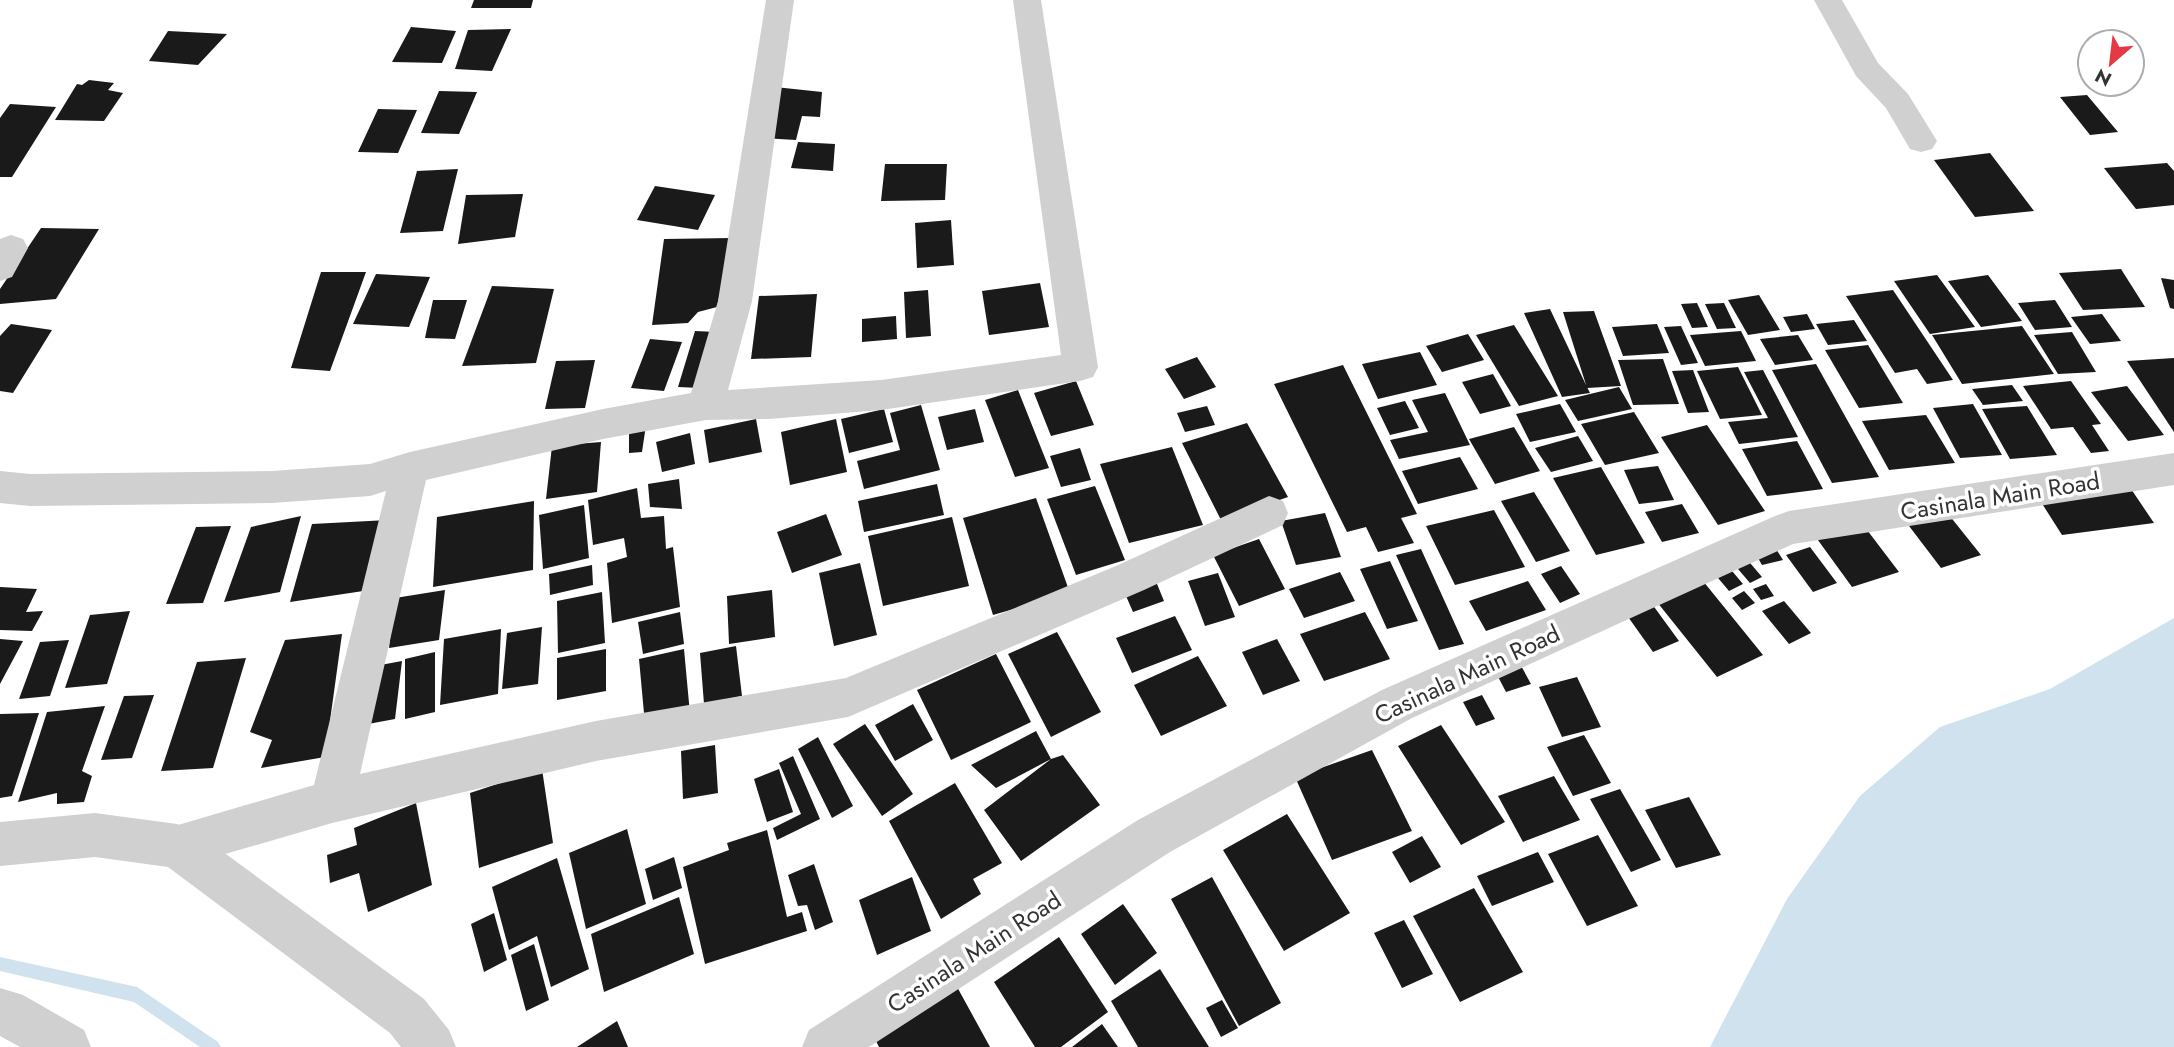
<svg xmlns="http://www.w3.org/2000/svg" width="2174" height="1047" viewBox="0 0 2174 1047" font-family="Jost,sans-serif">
  <rect width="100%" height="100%" fill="#fff"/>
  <path fill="#cfe2ee" d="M2174 618V1047H1710L1787 899 1860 796 1940 727 2050 689Z"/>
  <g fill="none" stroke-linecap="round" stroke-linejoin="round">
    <path fill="#cfe2ee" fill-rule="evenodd" d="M0 957 137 987 218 1042 221 1047H200L134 1002 0 971Z"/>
  </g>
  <path fill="#1a1a1a" d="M474 0H533L531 8H471Z
    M411 27 456 31 442 63 392 62Z
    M511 29 492 71 455 69 468 30Z
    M168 31 227 34 198 65 149 61Z
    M89 80 114 83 108 90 123 93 104 121 55 120 77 84 82 85Z
    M775 87 822 92 820 117 802 116 796 140 762 138Z
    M439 91 477 92 459 134 421 133Z
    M2087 95 2118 132 2090 135 2060 97Z
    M10 104 56 107 12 177H0V118Z
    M378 109 417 110 398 153 358 152Z
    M798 142 835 144 833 171 791 168Z
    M1990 153 2034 211 1975 217 1934 160Z
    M2167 163 2174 171V205L2136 209 2104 168Z
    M885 164H947L945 200 881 201Z
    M458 169 443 231 400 233 417 171Z
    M655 186 715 195 698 230 637 220Z
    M523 194 515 237 458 244 466 195Z
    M951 220 954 265 917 268 915 223Z
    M41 228 99 229 56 299 0 304V289Z
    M732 238 717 307 698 312 688 323 652 325 664 239Z
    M2121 269 2145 307 2083 310 2059 273Z
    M321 272H366L330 371 291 368Z
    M376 274 430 277 409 327 353 324Z
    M1937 275 1975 327 1930 334 1894 281Z
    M1988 275 2022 321 1981 327 1948 281Z
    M2161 278 2174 280V309L2170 308Z
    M1040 283 1049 327 989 335 982 291Z
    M492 286 554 289 536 363 462 366Z
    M928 290 931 336 906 338 904 292Z
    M1893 290 1953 380 1927 384 1917 369 1895 373 1846 296Z
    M817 294 811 357 751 359 759 296Z
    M1759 295 1780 330 1748 335 1728 300Z
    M433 300H467L455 339 425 338Z
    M2055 300 2072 327 2035 330 2018 303Z
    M1697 303 1708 327 1692 328 1681 304Z
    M1724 303 1736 328 1717 329 1705 304Z
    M1550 309 1586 385 1590 393 1562 397 1524 313Z
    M1594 311 1621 386 1587 388 1563 312Z
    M1807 314 1815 329 1791 332 1783 317Z
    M2102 314 2121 341 2090 344 2071 317Z
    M896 316 897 339 862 342V319Z
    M1854 320 1867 341 1828 345 1816 324Z
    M11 324 52 330 13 393 0 391V336Z
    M1657 324 1669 353 1623 356 1612 327Z
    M1514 325 1558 396 1519 406 1476 335Z
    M1681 326 1698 363 1681 365 1664 327Z
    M2022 326 2054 374 1962 384 1932 335Z
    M695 331 716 332 700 388 678 387Z
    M1741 331 1756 361 1705 366 1690 335Z
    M2072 332 2096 372 2058 374 2034 335Z
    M1468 334 1484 360 1442 372 1426 346Z
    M1798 335 1813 360 1775 365 1760 339Z
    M650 339 682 342 664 391 631 388Z
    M1868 345 1903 403 1859 408 1825 350Z
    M1420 352 1437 385 1378 399 1362 364Z
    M1197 357 1216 387 1184 399 1165 369Z
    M2174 358V432L2127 361Z
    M1663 359 1679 404 1633 405 1618 360Z
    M595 360 585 408 545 409 556 361Z
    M1816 364 1879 477 1832 483 1772 370Z
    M1343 365 1417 514 1401 518 1414 543 1378 552 1366 527 1347 532 1274 384Z
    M1738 367 1762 415 1720 419 1697 371Z
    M1693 370 1709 412 1688 413 1672 371Z
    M1763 370 1798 437 1739 444 1728 422 1768 418 1744 372Z
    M1493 374 1511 406 1480 414 1462 382Z
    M1076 381 1094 425 1051 436 1034 393Z
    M2071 381 2101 424 2092 425 2109 451 2091 453 2073 427 2051 429 2023 386Z
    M2012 385 2023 401 1983 405 1972 389Z
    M2127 386 2164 435 2128 441 2091 392Z
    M1619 387 1632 409 1578 421 1565 400Z
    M1018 390 1049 468 1015 477 985 400Z
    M1445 393 1470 445 1399 459 1390 440 1428 432 1412 400Z
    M1405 401 1419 428 1390 435 1377 408Z
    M1560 404 1576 432 1530 442 1516 414Z
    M1973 404 2002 455 1960 458 1933 408Z
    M921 405 940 470 864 489 857 461 900 450 890 413Z
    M1207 406 1215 425 1185 432 1177 413Z
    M2027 406 2057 455 2010 459 1982 409Z
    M884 409 893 442 849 453 841 419Z
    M975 409 984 442 947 450 938 417Z
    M1634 412 1659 453 1605 465 1581 424Z
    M1926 415 1955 463 1889 470 1862 421Z
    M756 419 762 452 709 463 704 430Z
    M836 419 847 472 790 485 781 432Z
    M1247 423 1288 497 1221 520 1182 443Z
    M646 425 642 452 629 453V428Z
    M1707 425 1765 511 1718 525 1661 437Z
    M1514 427 1540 471 1495 484 1469 439Z
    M690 433 695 464 662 472 656 442Z
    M1578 436 1593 461 1551 472 1535 448Z
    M1797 441 1823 489 1767 496 1742 449Z
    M601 442 597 492 546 499 552 446Z
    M1172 447 1203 525 1129 543 1100 464Z
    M1080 448 1091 480 1061 487 1050 456Z
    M1460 457 1478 489 1418 504 1402 471Z
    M1658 466 1674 500 1639 504 1624 470Z
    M1601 467 1645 543 1596 555 1553 478Z
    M679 479 682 509 650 507 648 484Z
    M2125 480 2154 523 2062 535 2034 491Z
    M937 484 944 515 864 532 858 501Z
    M1095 486 1125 560 1076 575 1047 499Z
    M637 488 641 518 664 516 666 549 673 547 680 607 612 623 607 563 627 557 624 538 593 545 588 500Z
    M1534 492 1570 551 1536 562 1501 501Z
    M1036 498 1070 593 993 615 963 518Z
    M534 501 533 570 433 587 437 517Z
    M1682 504 1699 533 1662 542 1645 512Z
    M584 505 589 558 543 569 539 515Z
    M1494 510 1525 567 1455 585 1426 526Z
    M1945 510 1981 555 1941 568 1906 522Z
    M1325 513 1341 557 1296 565 1281 521Z
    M826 514 842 555 792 573 777 532Z
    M301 516 280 592 224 602 251 527Z
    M952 517 969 586 883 606 868 536Z
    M388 520 370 590 290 602 312 524Z
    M1861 522 1899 572 1852 587 1815 536Z
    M231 526 203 603 166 604 196 527Z
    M1259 539 1285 589 1239 606 1213 555Z
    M1771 541 1783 560 1762 565 1751 546Z
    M1810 547 1837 583 1813 592 1786 555Z
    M1421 549 1464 644 1439 650 1396 555Z
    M1745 557 1762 577 1750 583 1732 562Z
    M1390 561 1418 621 1387 629 1360 569Z
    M860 563 877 635 834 646 819 573Z
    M592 565 593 585 550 595 549 574Z
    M1727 565 1743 584 1729 591 1713 572Z
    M1561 566 1580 594 1560 603 1541 574Z
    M1340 572 1355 601 1304 618 1289 589Z
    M1218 573 1235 617 1205 626 1188 581Z
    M1155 579 1164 601 1133 612 1123 589Z
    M1528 581 1546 610 1486 631 1469 601Z
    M1703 581 1763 655 1717 677 1657 602Z
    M1766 584 1774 596 1761 600 1753 589Z
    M0 587 37 589 26 612 43 611 32 631 0 630Z
    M445 590 439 640 389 648 395 598Z
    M772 590 775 637 729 644 727 596Z
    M1744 591 1755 603 1742 610 1732 598Z
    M602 592 605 643 558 653 557 601Z
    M1784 601 1811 633 1789 644 1762 611Z
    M1652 604 1679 641 1653 652 1626 614Z
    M130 611 107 684 65 688 90 615Z
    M680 612 684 644 643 654 638 622Z
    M1365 612 1390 659 1324 681 1300 634Z
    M1175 616 1192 650 1132 673 1116 638Z
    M542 627 538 684 502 689 507 633Z
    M501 629 498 694 440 705 444 639Z
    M1057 632 1101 712 1051 737 1008 654Z
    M342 634 325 757 261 768 272 740 250 732 285 640Z
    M0 639 23 641 0 684Z
    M1277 639 1300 681 1263 695 1242 652Z
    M69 640 50 696 19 699 40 642Z
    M736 646 742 696 704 704 700 653Z
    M606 649V691L557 700V658Z
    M684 649 690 714 645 724 639 659Z
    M435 652V712L405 719V659Z
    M996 654 1031 722 951 760 917 690Z
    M1198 656 1227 706 1161 736 1134 685Z
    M246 658 213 768 161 771 197 662Z
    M402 661 395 719 368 724 375 666Z
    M1519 662 1531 684 1506 692 1494 669Z
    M1577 677 1601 727 1562 737 1539 687Z
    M154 695 132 758 101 760 124 696Z
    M1482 695 1495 719 1476 726 1463 702Z
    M913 704 933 740 895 761 875 725Z
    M105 706 82 771 92 776 84 802 57 804V793L18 802 47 712Z
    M39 713 12 796 0 798V714Z
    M865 724 913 794 882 816 833 744Z
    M1441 725 1505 822 1461 845 1398 746Z
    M1036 731 1051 759 996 788 971 765Z
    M1584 735 1611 783 1573 796 1547 747Z
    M818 737 853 806 832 818 798 749Z
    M715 745 718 793 683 799 681 751Z
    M1372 750 1412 831 1332 860 1295 777Z
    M1063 755 1100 805 1021 861 984 810 1051 759Z
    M793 756 820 819 777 840 773 828 801 814 779 763Z
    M542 769 553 843 479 868 470 793Z
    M779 769 793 812 767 822 754 779Z
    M1554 776 1580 820 1523 842 1498 796Z
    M955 783 1002 863 973 879 981 894 941 919 889 821Z
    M1620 789 1661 860 1631 872 1590 799Z
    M1689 797 1721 855 1676 868 1645 810Z
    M416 803 432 885 368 912 359 873 330 883 327 855 357 845 354 828Z
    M1287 814 1350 913 1284 951 1223 850Z
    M627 829 646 904 586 929 569 853Z
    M767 830 787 917 802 912 807 931 705 964 683 867 729 850 727 843Z
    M1598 835 1638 906 1587 926 1548 854Z
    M1422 836 1441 867 1410 883 1392 852Z
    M1538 852 1554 882 1492 906 1477 876Z
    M674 857 682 888 653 900 645 869Z
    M557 858 589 969 551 987 537 936 509 950 492 887Z
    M814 864 833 922 815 930 807 905 798 906 788 875Z
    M912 877 931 931 877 955 859 900Z
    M1212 877 1281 1003 1239 1026 1171 899Z
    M1474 888 1523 972 1460 1002 1413 916Z
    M679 897 694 954 604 992 591 934Z
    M1123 904 1157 953 1115 985 1081 934Z
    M494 913 507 960 484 972 471 924Z
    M1404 920 1433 974 1402 988 1374 933Z
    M1059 937 1108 1012 1061 1047H1035L994 982Z
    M534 944 549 1000 526 1011 511 955Z
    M1160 969 1209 1047H1138L1111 1001Z
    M956 985 990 1047H879L874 1037Z
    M1222 1000 1238 1028 1221 1037 1206 1008Z
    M617 1021 628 1047H577Z
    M1102 1024 1118 1047H1072Z"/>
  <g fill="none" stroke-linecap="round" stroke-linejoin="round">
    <path fill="#d0d0d0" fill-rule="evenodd" d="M766 0H794L752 301 728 390 881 380 1061 355 1013 0H1041L1098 367 1093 377 1080 381 881 410 769 419 706 420 603 439 426 480 360 774 596 721 846 678 1116 566 1269 496 1283 501 1288 513 1283 525 1144 590 848 717 596 761 332 823 177 868 161 862 155 846 161 830 314 785 386 491 370 496 272 503 30 506 0 503V471L30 474 272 471 370 464 410 452 603 409 691 393 718 301Z
      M1814 0H1842L1878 63 1908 94 1937 141 1932 149 1921 152 1910 149 1886 108 1856 76Z
      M11 235 23 239 28 248 12 277 0 281V239Z
      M2174 453V485L1793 544 1412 718 1170 852 869 1047H802L809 1030 1138 820 1382 690 1775 516 1789 511Z
      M0 988 23 995 84 1030 91 1047H20L0 1036Z"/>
    <path fill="#d0d0d0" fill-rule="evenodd" d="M95 813 177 824 193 830 424 999 449 1030 456 1047H401L390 1033 168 867 95 857 0 866V822Z"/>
  </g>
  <g text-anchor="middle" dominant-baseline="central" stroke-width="7" stroke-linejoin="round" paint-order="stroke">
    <g font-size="24" fill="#333" stroke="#fff">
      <text transform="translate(2000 496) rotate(-9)">Casinala Main Road</text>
      <text transform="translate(1467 674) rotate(-25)">Casinala Main Road</text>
      <text transform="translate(974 952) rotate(-33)">Casinala Main Road</text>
    </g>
  </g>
  <g transform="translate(2111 63) rotate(208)"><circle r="33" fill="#ffffff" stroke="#adadad" stroke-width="2"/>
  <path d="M0-5L12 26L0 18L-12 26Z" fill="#e63946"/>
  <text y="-10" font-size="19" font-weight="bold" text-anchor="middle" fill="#333333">N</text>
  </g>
</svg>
